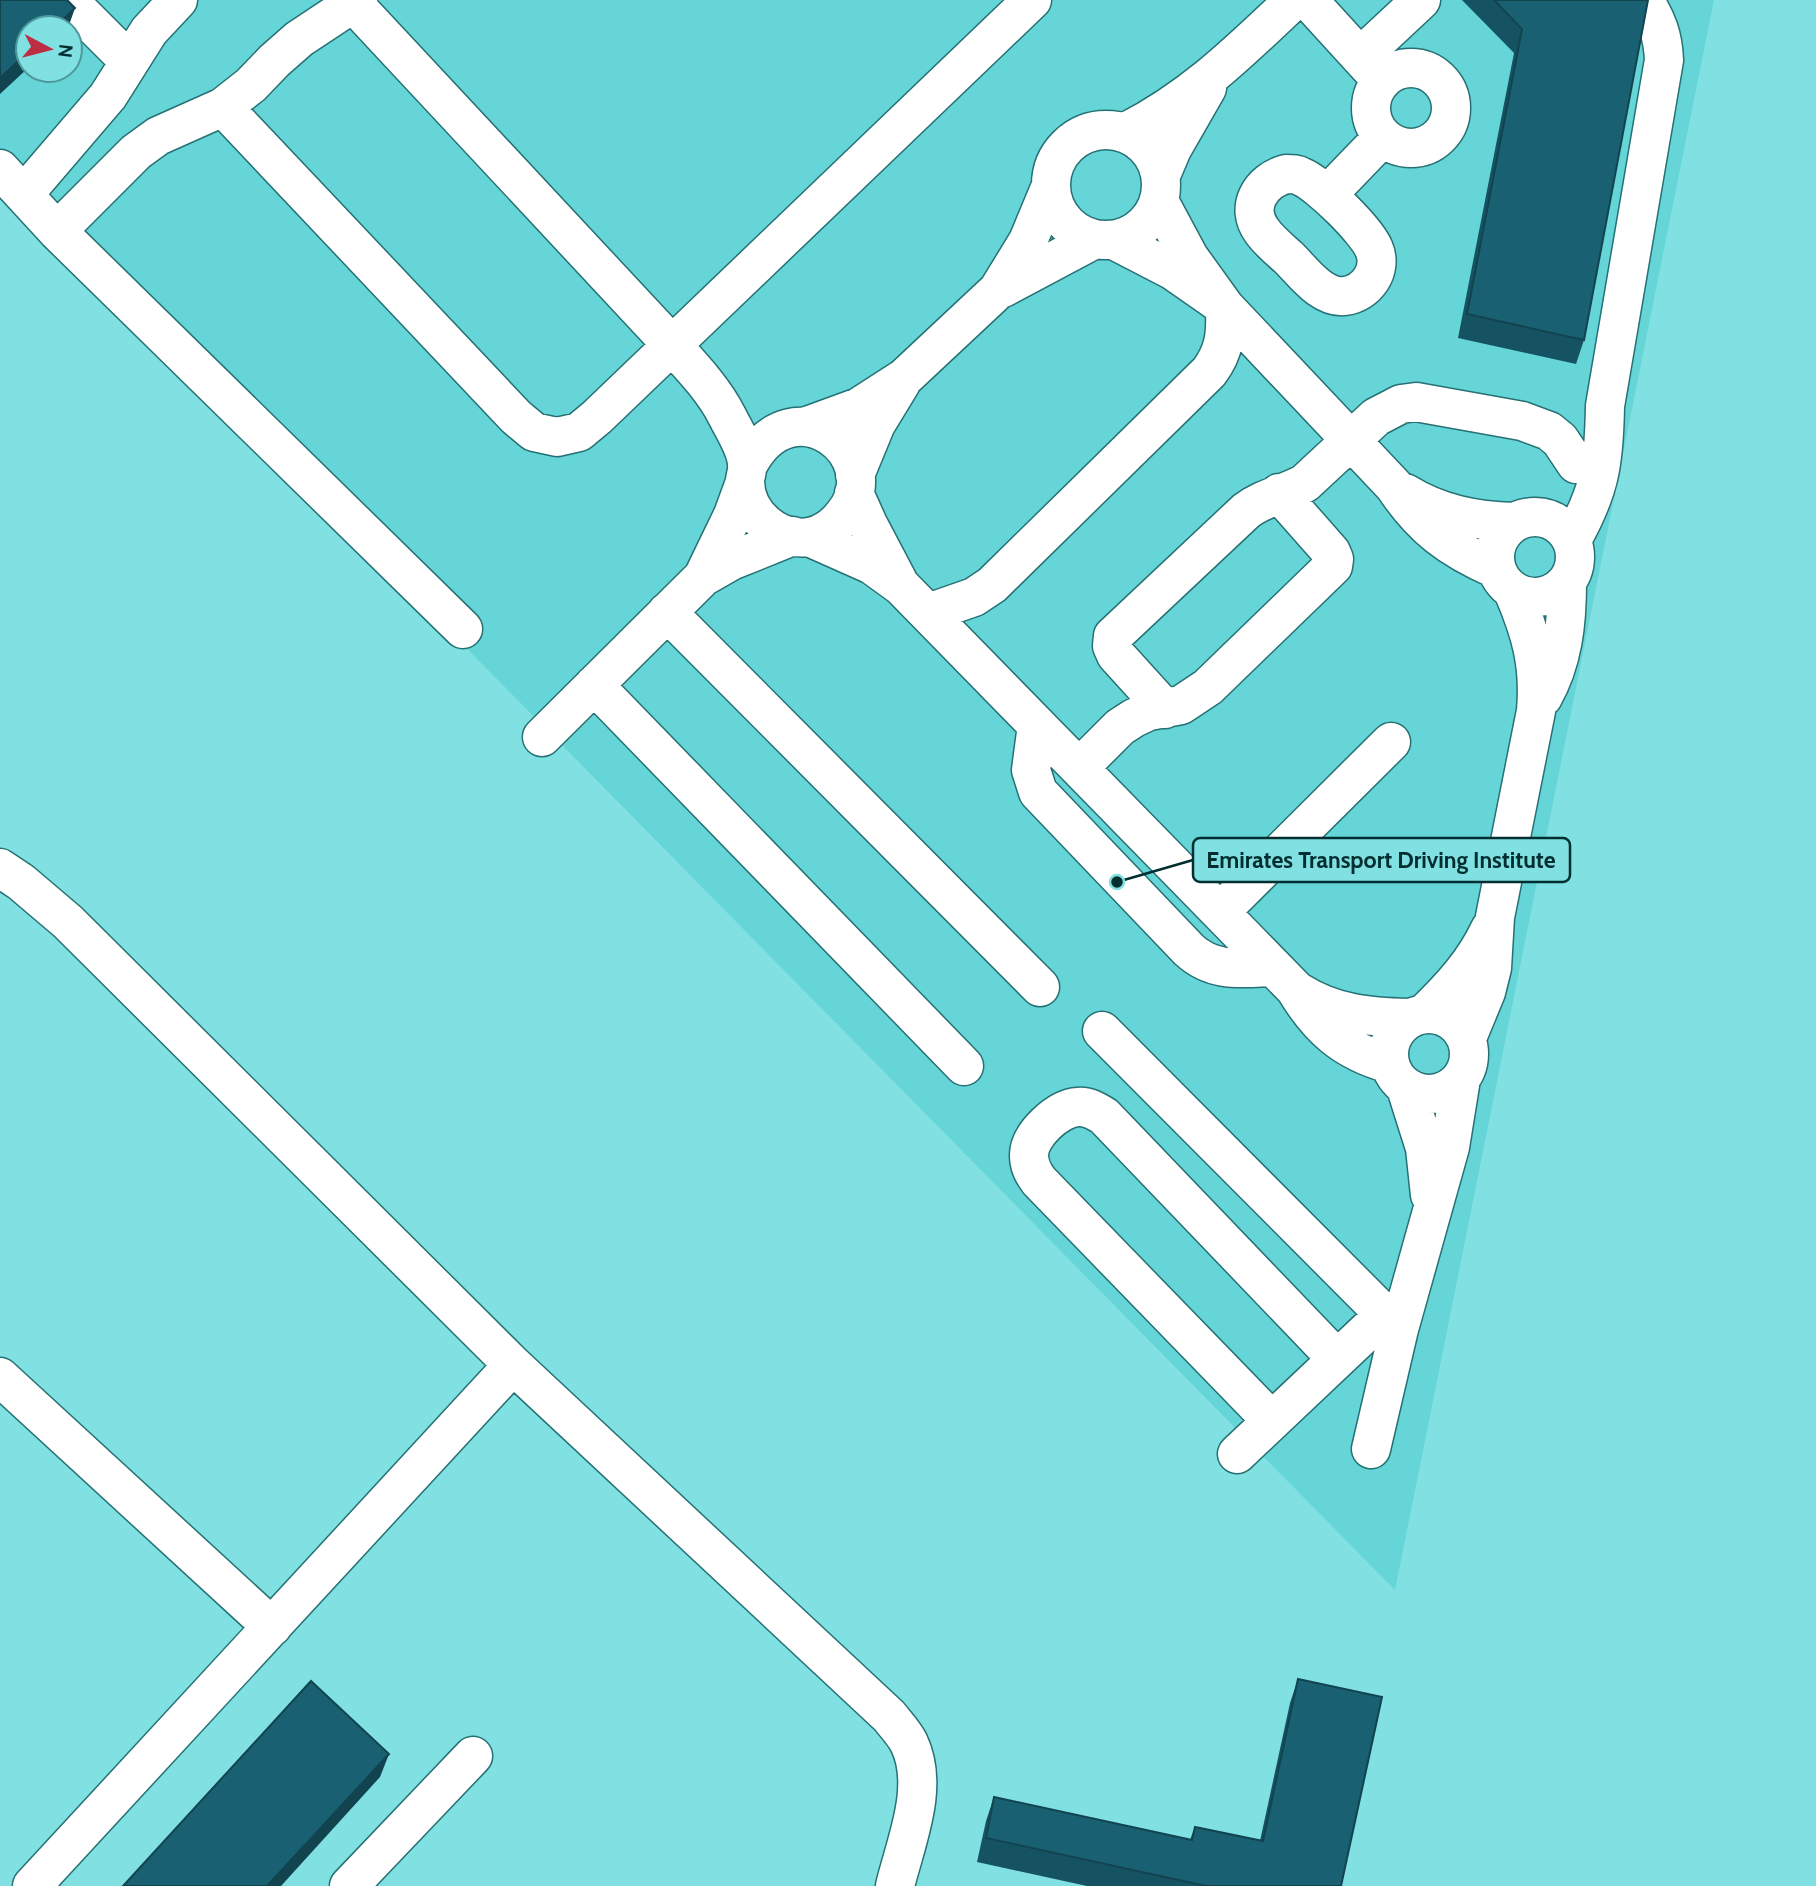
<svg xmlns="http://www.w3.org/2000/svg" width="1816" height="1886" viewBox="0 0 1816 1886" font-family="Cabin,sans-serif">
  <rect width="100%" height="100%" fill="#80e0e2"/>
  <path fill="#66d5d8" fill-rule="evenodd" d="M0 0H1714L1395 1590 0 175ZM28 28H70V70H28Z"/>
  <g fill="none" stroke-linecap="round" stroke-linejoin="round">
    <defs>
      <path id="minor" d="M68 0 129 61
        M1308 0 1382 81
        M353 3 672 345C692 367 714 390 727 416 734 430 747 450 747 465 748 471 745 476 745 481 745 514 777 542 809 537 823 535 836 525 844 514 890 457 793 379 748 465
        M1360 57 1421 0
        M1371 108a40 40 0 1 1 80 0a40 40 0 1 1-80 0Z
        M223 107 516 417 534 432 557 437 579 432 597 417 1032 0
        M1051 185a55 55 0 1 1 110 0a55 55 0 1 1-110 0Z
        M1126 132C1194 97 1239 52 1294 0
        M0 169 57 231 463 629
        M1286 174C1292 174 1297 174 1302 177 1319 184 1367 231 1374 249 1383 270 1367 293 1345 296 1322 299 1303 272 1289 258 1280 250 1269 241 1262 231 1244 207 1261 181 1286 174Z
        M1161 175 1172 149 1207 88
        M25 193 108 96 149 31 178 0
        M1327 195 1383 137
        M1159 201 1189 257 1225 307 1394 486C1422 528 1450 549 1496 569
        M57 231 136 152 158 136 223 107 251 85 274 61 299 39 358 0
        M1003 288 1095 239
        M807 426 859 407 904 378 998 290 1028 241 1050 188
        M855 475 876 424 901 383
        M854 493 868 524 898 581
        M1405 493C1439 514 1475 521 1514 522
        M1495 557a40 40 0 1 1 80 0a40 40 0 1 1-80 0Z
        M809 537 872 565 901 586 1295 989C1319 1029 1344 1051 1390 1064
        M1572 540C1600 490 1604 464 1605 406L1664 60C1663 36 1657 20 1644 0
        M703 577 733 515 745 482
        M667 612 1040 987
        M928 613 974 597 992 585 1209 372C1225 351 1226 333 1225 307L1172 270 1114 240
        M594 685 964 1066
        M1543 697C1563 662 1567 623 1567 583
        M1165 709 1116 655 1112 646 1113 636 1246 511C1264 497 1286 494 1305 483L1376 417 1401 404 1416 402 1522 421 1549 431 1560 440 1576 464
        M1037 725 1031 770 1038 792 1189 950C1214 973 1242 968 1273 967
        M542 737 703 577 731 561 793 536
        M1079 768 1120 727 1134 718 1149 711 1181 705 1208 687 1333 566 1334 559 1331 552 1279 493
        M0 868 21 882 68 922 513 1365 889 1716C896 1725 904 1733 909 1743 930 1787 906 1841 895 1886
        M1220 912 1391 742
        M1299 992C1334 1014 1369 1017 1409 1018
        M1389 1054a40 40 0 1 1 80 0a40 40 0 1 1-80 0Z
        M1424 1014C1451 988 1474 963 1490 929
        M1102 1031 1399 1329
        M1467 1038 1486 992 1492 968 1495 917 1536 711C1540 665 1531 633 1513 591
        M1406 1088 1425 1148 1430 1195
        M0 1377 272 1627
        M1272 1421 1039 1181C1033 1173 1029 1166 1029 1155 1029 1135 1058 1108 1078 1107 1088 1106 1096 1111 1104 1116L1337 1359
        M1371 1449 1399 1329 1450 1147 1461 1079
        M1237 1454 1384 1315
        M32 1886 513 1365
        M349 1886 473 1756"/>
    </defs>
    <use href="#minor" stroke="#257174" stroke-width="41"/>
    <use href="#minor" stroke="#fff" stroke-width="38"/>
  </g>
  <path fill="#165362" d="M1462 0H1648L1584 340 1576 364 1458 338 1514 53Z
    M1298 1679 1341 1886H1087L977 1862 986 1821 994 1797 1190 1840 1195 1827 1260 1841 1290 1703Z"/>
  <path fill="#124450" d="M75 8 68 28H54Z
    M28 52V68L0 94V78Z
    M389 1754 380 1777 281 1886H267Z"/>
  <path fill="#196172" stroke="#124450" stroke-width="2" d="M0 0H67L75 8 54 28H28V52L0 78Z
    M1494 0H1648L1584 340 1467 314 1522 29Z
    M1298 1679 1382 1697 1341 1886H1206L986 1838 994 1797 1192 1840 1195 1827 1263 1841Z
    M311 1681 389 1754 267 1886H123Z"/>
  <path fill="none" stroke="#022e2f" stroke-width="2.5" d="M1117 882L1193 860"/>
  <circle fill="#022e2f" stroke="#80e0e2" stroke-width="2.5" cx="1117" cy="882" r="7"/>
  <rect fill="#80e0e2" stroke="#022e2f" stroke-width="2.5" x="1193" y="838" width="377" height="44" rx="7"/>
  <g font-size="23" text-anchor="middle" font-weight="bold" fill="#022e2f">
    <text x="1381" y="868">Emirates Transport Driving Institute</text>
  </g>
  <g transform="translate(49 49) rotate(97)"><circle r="33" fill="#80e0e2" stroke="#4e999a" stroke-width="2"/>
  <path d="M0-5L12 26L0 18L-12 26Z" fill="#bd2d43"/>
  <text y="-10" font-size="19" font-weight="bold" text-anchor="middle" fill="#022e2f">N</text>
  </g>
</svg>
